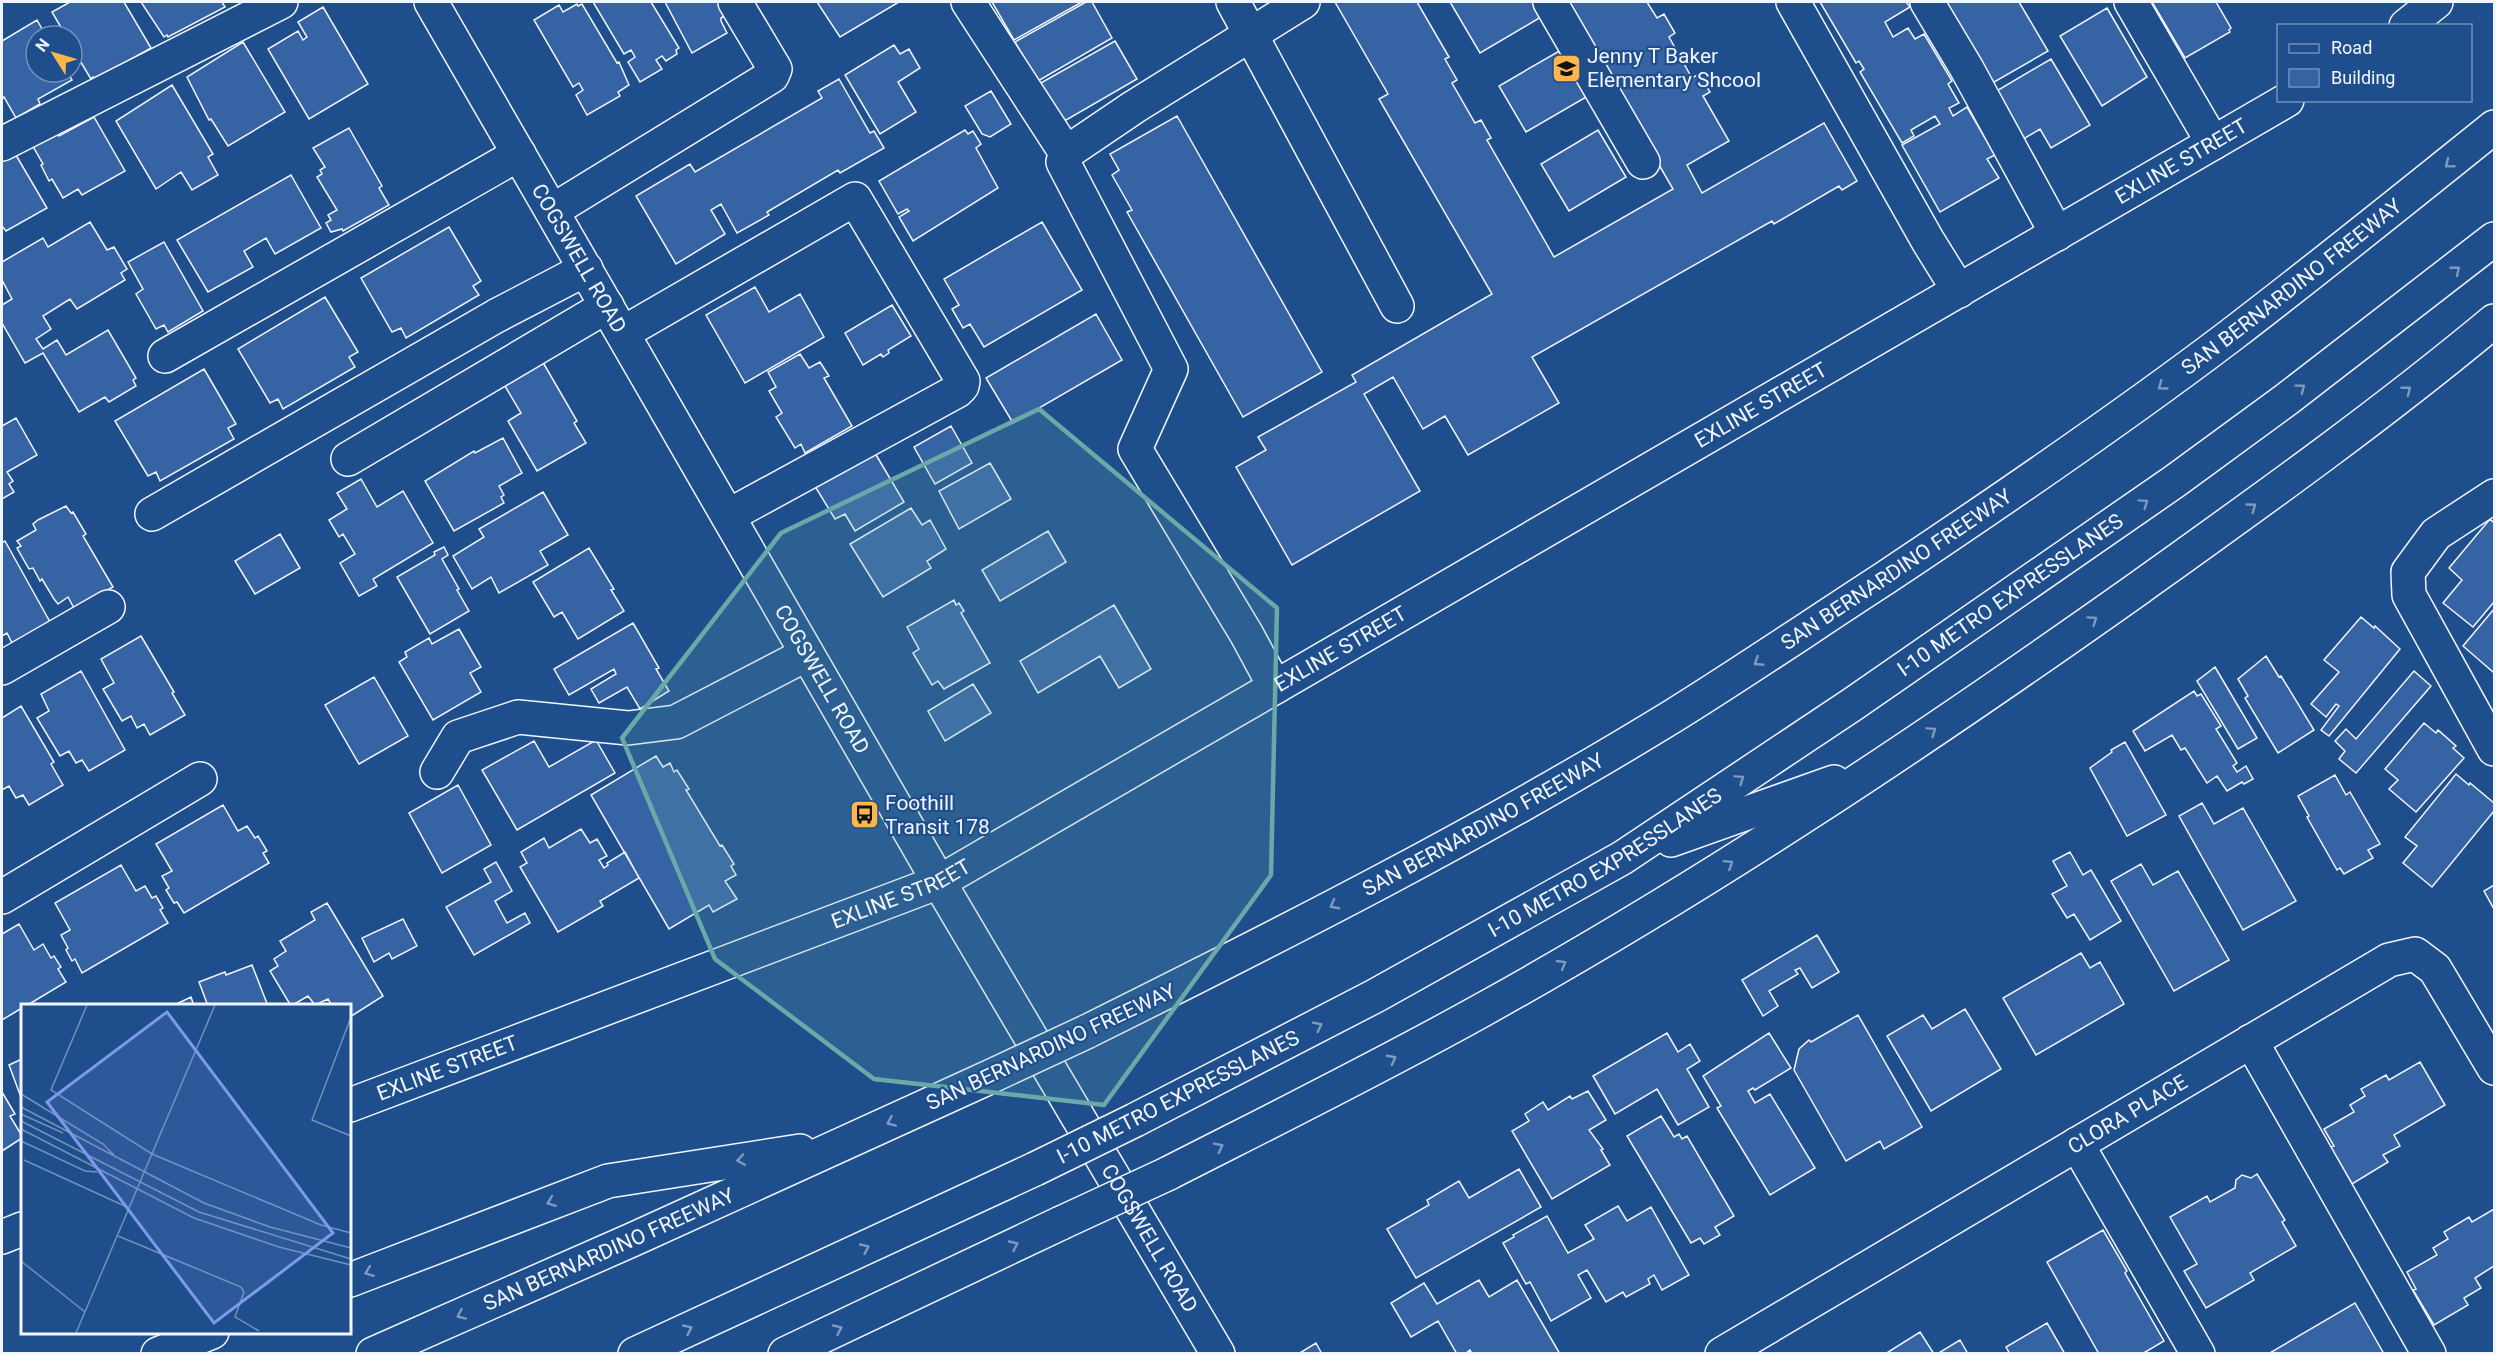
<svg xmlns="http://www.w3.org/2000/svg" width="2496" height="1355" viewBox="0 0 2496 1355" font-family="Roboto,sans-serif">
  <rect width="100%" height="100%" fill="#1f4e8c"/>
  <path fill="#3563a3" stroke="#f2f6ff" stroke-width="1.5" d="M70 2H124L151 48 114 69 94 79 93 77 91 79 79 59 77 60 72 52V36H66L52 12Z
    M141 2H222L225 7 168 37 167 35 164 37Z
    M593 2H651L679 48 676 50 677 54 666 61 662 56 656 60 662 69 640 82 628 62 635 57 631 50 624 54Z
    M665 2H721L728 14 721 18V21L727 33 692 53Z
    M817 2H899L840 37Z
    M992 2H1082L1014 40Z
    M1086 2H1092L1112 38 1038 81 1015 42Z
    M1335 2H1417L1449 57 1445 59 1457 80 1452 83 1475 123 1481 120 1491 138 1487 140 1554 257 1673 189 1565 2H1647L1657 18 1664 14 1675 33 1669 37 1692 78 1699 74 1710 92 1703 96 1729 141 1687 165 1702 193 1824 123 1857 181 1842 190 1839 186 1774 224 1772 221 1532 357 1559 403 1468 455 1445 416 1423 429 1393 377 1364 394 1420 491 1292 565 1236 467 1266 450 1258 437 1356 382 1352 375 1492 294 1379 99 1388 94Z
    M1450 2H1532L1541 17 1480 53Z
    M1820 2H1906L1910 7 1885 22 1893 37 1908 28 1915 39 1924 34 1952 81 1948 84 1959 103 1949 108 1953 116 1967 107 1995 155 1987 159 1999 178 1940 212 1902 145 1940 124 1935 116 1911 130 1914 136 1902 143 1860 72 1864 69 1859 61 1856 63Z
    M1937 2H2019L2048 51 1989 85Z
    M2152 2H2216L2231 28 2229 30 2230 32 2185 58Z
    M577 4 578 6 582 4 617 63 619 62 629 85 618 92 620 96 587 115 576 95 583 90 579 83 573 87 534 20 559 5 563 12Z
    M323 7 368 84 309 119 268 49 298 31 303 40 307 37 298 22Z
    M2107 8 2147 77 2102 106 2060 36Z
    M37 20 46 36H36V72H67L72 80 38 99 40 104 16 118 4 97 2 99V41Z
    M1115 41 1137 79 1061 123 1039 84Z
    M243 42 285 112 228 146 211 119 209 120 187 77Z
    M894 45 900 54 909 49 920 68 898 82 916 112 880 134 845 75Z
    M1561 50 1588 96 1526 132 1499 86Z
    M2051 59 2090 125 2051 148 2040 129 2015 144 1988 96Z
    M839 79 870 133 874 131 884 148 840 173 838 170 767 212 769 215 737 233 721 204 711 210 725 234 676 264 636 196 690 164 695 172 822 98 818 91Z
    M172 85 213 154 208 157 218 175 192 190 181 172 156 189 116 121Z
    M991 91 1011 124 990 137 982 134 965 106Z
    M1177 116 1322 372 1243 417 1127 212 1132 210 1112 175 1119 170 1110 154Z
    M94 117 125 171 82 195 78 189 63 198 52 179 49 181 41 165 43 164 31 143 55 129 59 136Z
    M349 128 382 186 379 188 389 205 343 231 342 229 331 232 326 223 331 220 328 215 337 210 317 177 322 174 320 170 325 167 313 148Z
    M965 130 968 134 973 131 981 144 976 148 998 188 913 241 899 217 909 211 907 209 898 214 879 181Z
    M1598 130 1626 177 1569 211 1541 164Z
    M13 150 47 208 6 231 2 226V157Z
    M291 175 321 228 275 254 266 238 244 251 253 267 208 292 177 240Z
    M90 222 107 250 114 247 127 269 121 273 125 280 77 309 70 299 43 316 51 329 36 339 43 349 57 340 66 355 108 330 136 378 133 380 136 386 109 402 105 397 79 412 43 353 25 363 2 323V305L12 299 2 280V262L43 238 48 247Z
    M1042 222 1082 290 984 347 970 324 963 328 952 309 959 305 944 279Z
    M449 227 481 281 473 286 479 295 406 338 401 328 392 332 361 278Z
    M164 242 203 311 168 332 164 325 156 329 136 294 143 289 128 262Z
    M755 287 769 312 800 294 824 337 745 383 706 315Z
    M325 297 358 352 349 357 355 367 283 409 278 399 270 403 238 349Z
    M892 305 911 336 888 350 889 353 883 357 881 354 863 365 845 333Z
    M1096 314 1122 360 1013 423 986 378Z
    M800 354 809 368 820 362 829 376 824 378 852 426 805 453 801 444 795 448 776 417 782 413 769 391 776 387 768 372Z
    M541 359 577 421 574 423 586 443 537 471 508 421 521 413 502 381Z
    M204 369 236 424 228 428 234 439 160 481 156 472 148 476 115 421Z
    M16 418 37 455 7 472 13 481 9 484 14 492 2 499V426Z
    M951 426 972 463 935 484 914 447Z
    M503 438 522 473 499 486 504 495 501 497 504 503 454 531 425 481 474 451 475 453Z
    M872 448 904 502 855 531 845 514 835 519 813 483Z
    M990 463 1011 499 959 529 939 491Z
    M361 479 377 507 403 491 433 543 373 579 377 586 359 596 340 563 355 554 343 534 339 537 329 520 347 509 337 493Z
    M543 492 568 535 540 551 548 565 499 593 491 577 472 589 453 556 484 537 479 529Z
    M66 506 71 513 73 512 86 534 83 536 113 587 74 608 68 597 58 604 54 599 42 579 40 581 33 568 29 569 17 548 21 546 17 541 36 530 33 524 38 520Z
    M911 508 922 525 930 520 946 549 927 561 931 568 883 597 850 544Z
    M2490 519 2494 523V602L2473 627 2443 603 2462 580 2449 568Z
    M1048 531 1066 562 1000 601 982 570Z
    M280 534 300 568 255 594 235 561Z
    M5 541 50 622 12 643 7 633 2 636V543Z
    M444 547 448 555 442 559 459 589 457 590 469 611 430 634 397 577 435 555 434 552Z
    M589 548 614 589 611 590 624 611 578 639 562 612 554 617 533 582Z
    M954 600 956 605 959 603 964 611 961 613 990 663 944 689 938 681 932 685 913 653 919 649 907 627Z
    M1114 605 1151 669 1119 688 1100 656 1038 693 1020 661Z
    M2494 609V671L2493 672 2463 646Z
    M2361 617 2374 628 2375 626 2400 649 2329 736 2321 730 2339 706 2336 704 2326 717 2311 704 2339 672 2324 660Z
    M633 623 659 668 656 669 669 691 640 709 627 687 599 703 591 689 616 674 614 669 569 695 554 669Z
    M459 629 481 667 470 673 481 692 433 720 399 662 407 657 405 652 429 638 432 644Z
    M141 636 174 692 172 693 185 715 150 735 144 724 137 728 131 716 122 721 103 689 114 683 101 659Z
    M2266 656 2279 677 2281 676 2314 730 2278 753 2245 698 2248 696 2238 679Z
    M2215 667 2257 738 2238 749 2197 681Z
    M81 671 125 750 89 771 82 760 76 763 69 751 60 756 37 718 49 711 41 694Z
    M2414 671 2431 686 2356 773 2339 759 2345 751 2335 741 2346 729 2356 739Z
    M374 677 408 736 359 764 325 705Z
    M973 684 991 713 945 741 928 711Z
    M2194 691 2197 696 2201 694 2221 726 2216 729 2237 763 2233 766 2237 772 2246 766 2253 779 2244 784 2242 782 2227 791 2217 776 2207 783 2185 748 2181 750 2172 735 2145 751 2133 731Z
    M21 706 54 762 51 764 63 785 29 805 23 795 16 798 9 786 2 790V718Z
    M2424 723 2436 733 2438 730 2456 746 2453 748 2464 758 2416 812 2389 789 2398 780 2385 769Z
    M596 740 615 773 517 830 482 770 534 741 549 767Z
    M2125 742 2166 815 2127 836 2090 768 2112 752 2111 750Z
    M656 756 663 767 670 763 674 772 677 770 689 789 686 790 720 846 722 845 734 864 731 866 736 875 725 881 737 899 713 912 709 905 669 929 591 795Z
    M2456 774 2469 785 2470 783 2494 803V811L2432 887 2403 863 2417 846 2405 837Z
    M2335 775 2346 795 2350 792 2380 844 2368 850 2373 858 2344 874 2340 868 2337 870 2307 817 2309 816 2298 796Z
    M458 785 491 845 442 873 409 813Z
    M2202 803 2214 824 2243 808 2296 901 2243 930 2179 816Z
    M223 805 238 831 247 826 255 838 258 836 267 851 263 853 269 863 184 913 177 902 174 903 166 890 169 888 162 876 172 871 156 844Z
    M581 829 590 843 597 839 607 856 599 860 604 868 608 865 607 863 625 852 639 878 600 901 603 906 558 932 520 867 527 863 521 852 544 838 549 848Z
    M2070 852 2083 875 2091 870 2121 921 2090 940 2074 914 2067 918 2052 894 2067 886 2053 861Z
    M496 862 512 891 495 901 507 923 525 913 530 923 474 955 446 907 491 882 484 869Z
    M2141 864 2153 885 2178 871 2229 960 2174 991 2111 881Z
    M121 865 136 891 145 886 152 898 156 896 163 908 160 910 168 923 82 973 75 959 72 961 66 950 68 948 61 935 70 930 55 903Z
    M2494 885V909L2484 891Z
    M327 903 383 996 350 1017V1006H332L328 999 315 1005 308 996 291 1006 270 971 278 966 274 959 286 951 280 941 315 920 311 912Z
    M403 919 417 946 392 959 389 953 374 962 362 938Z
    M19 924 34 950 43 944 51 958 54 956 61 967 58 969 66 982 26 1006H22V1008L2 1020V934Z
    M1817 935 1839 972 1812 988 1800 968 1795 970 1798 974 1769 991 1778 1006 1763 1016 1742 980Z
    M2081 953 2090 968 2100 962 2124 1004 2036 1055 2003 998Z
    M252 965 268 1006H208L199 982 225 972 226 975Z
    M191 997 194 1006H172Z
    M1965 1009 2001 1069 1931 1111 1887 1036 1923 1015 1932 1029Z
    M1858 1015 1922 1127 1884 1149 1880 1141 1846 1161 1794 1070 1799 1049 1809 1040 1811 1042Z
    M1667 1033 1678 1052 1690 1044 1700 1061 1687 1069 1709 1107 1678 1125 1657 1089 1615 1114 1593 1076Z
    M1769 1033 1791 1068 1755 1090 1753 1088 1748 1091 1755 1103 1770 1094 1815 1168 1770 1195 1717 1108 1721 1106 1703 1076Z
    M22 1059V1100L9 1065Z
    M2420 1062 2445 1105 2394 1135 2400 1146 2383 1155 2388 1162 2352 1184 2330 1147 2334 1146 2324 1129 2354 1112 2350 1105 2365 1096 2361 1089 2386 1075 2389 1080Z
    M1588 1091 1606 1120 1589 1130 1603 1149 1601 1150 1610 1165 1552 1199 1512 1131 1529 1121 1525 1114 1543 1102 1548 1110 1570 1096 1572 1099Z
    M2 1092 15 1114 10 1116 22 1136V1138L2 1151Z
    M1661 1116 1674 1137 1679 1134 1682 1139 1687 1136 1734 1216 1715 1227 1720 1235 1704 1244 1700 1238 1691 1243 1627 1136Z
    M1519 1169 1541 1207 1416 1278 1387 1229 1429 1205 1427 1200 1459 1181 1469 1198Z
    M2257 1174 2285 1220 2282 1222 2296 1246 2250 1273 2254 1280 2206 1308 2184 1271 2197 1264 2170 1217 2207 1196 2210 1202 2235 1188 2236 1180 2242 1175 2251 1178Z
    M1618 1206 1627 1221 1651 1207 1689 1275 1662 1290 1654 1275 1648 1279 1650 1284 1626 1297 1623 1292 1606 1302 1587 1270 1578 1275 1591 1298 1551 1321 1530 1282 1526 1284 1503 1243 1514 1237 1513 1235 1547 1216 1568 1253 1594 1239 1585 1225Z
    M2494 1209V1266L2475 1278 2481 1288 2464 1298 2468 1305 2434 1325 2413 1290 2416 1289 2407 1272 2437 1255 2433 1248 2448 1239 2444 1232 2469 1217 2472 1222Z
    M2103 1230 2127 1271 2125 1273 2164 1341 2142 1354H2099L2047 1262Z
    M1479 1280 1489 1297 1517 1280 1560 1354H1472L1470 1350 1465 1354H1457L1438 1321 1411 1337 1391 1303 1424 1283 1437 1304Z
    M2355 1303 2384 1354H2268Z
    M2047 1323 2065 1354H2010L2006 1347Z
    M1920 1332 1934 1354H1885Z
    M1960 1340 1968 1354H1937Z
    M1316 1343 1322 1354H1298Z"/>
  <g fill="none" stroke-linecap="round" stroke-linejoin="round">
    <defs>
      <g id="minor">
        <path id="s1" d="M431 2 939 882 1218 1354"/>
        <path d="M968 2 1066 153"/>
        <path d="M1233 2 1397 306"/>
        <path d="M1550 2 1643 162"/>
        <path d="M1793 2 1928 241 1959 291"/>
        <path d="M1927 2 1967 69 2057 234"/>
        <path d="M2131 2 2213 143"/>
        <path d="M2406 26 2436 2"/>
        <path d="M2 144 281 2"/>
        <path d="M552 211 772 76 775 69 735 2"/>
        <path d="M623 333 855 199 963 381 962 386 957 391 728 516"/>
        <path d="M165 356 519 154"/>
        <path d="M348 459 607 306"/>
        <path d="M2494 496 2436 534 2408 572 2409 595 2494 749"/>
        <path d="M152 514 496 316 586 269"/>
        <path d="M2 668 108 607"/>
        <path d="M1275 687 1247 635 1135 449 1171 369 1063 162 1066 153 1134 107 1303 2"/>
        <path d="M437 772 458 737 518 717 628 728 676 722 807 654"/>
        <path d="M2 897 200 779"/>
        <path d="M2251 1041 2429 1354"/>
        <path id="s2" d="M350 1105 939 882 2287 100"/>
        <path d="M2077 1144 2198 1354"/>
        <path d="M2 1237 22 1229"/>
        <path id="s3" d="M1722 1354 2389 960 2415 954 2435 969 2494 1068"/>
      </g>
      <g id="highway">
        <path d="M1671 840 1834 782"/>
        <path id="s4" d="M1086 1032C1285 933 1484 832 1673 716 1744 672 1814 624 1885 578 2002 500 2118 421 2230 336 2319 268 2407 197 2494 127"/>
        <path id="s5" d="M1135 1120 1375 996 1622 858 1853 704 2175 481 2287 399 2494 239"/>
        <path d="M1167 1174C1273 1120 1380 1067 1484 1009 1711 883 1927 738 2139 588 2259 502 2380 416 2494 321"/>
        <path d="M350 1280 608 1181 800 1151"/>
        <path d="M158 1354 212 1332"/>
        <path id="s6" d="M373 1354 634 1239 983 1080"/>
        <path d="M635 1354 1035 1169"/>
        <path d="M785 1354 1061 1223"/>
      </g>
    </defs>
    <use href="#minor" stroke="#f2f6ff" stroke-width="36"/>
    <use href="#highway" stroke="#f2f6ff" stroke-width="36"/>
    <use href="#minor" stroke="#1f4e8c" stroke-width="33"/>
    <use href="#highway" stroke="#1f4e8c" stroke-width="33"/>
    <defs>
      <path id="highway-bridge" d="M983 1080 1086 1032
        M1035 1169 1135 1120
        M1061 1223 1167 1174"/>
    </defs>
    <use href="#highway-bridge" stroke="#f2f6ff" stroke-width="36" stroke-linecap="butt"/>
    <use href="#highway-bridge" stroke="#1f4e8c" stroke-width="33"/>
  </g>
  <defs><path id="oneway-chevron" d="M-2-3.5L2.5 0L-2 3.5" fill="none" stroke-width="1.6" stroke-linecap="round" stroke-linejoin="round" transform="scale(1.5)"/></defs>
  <g stroke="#7e9ac0">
    <use href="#oneway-chevron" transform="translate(2449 164) rotate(141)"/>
    <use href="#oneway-chevron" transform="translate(2456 270) rotate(-38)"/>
    <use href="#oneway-chevron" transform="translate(2162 386) rotate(144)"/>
    <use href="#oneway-chevron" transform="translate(2301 388) rotate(-37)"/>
    <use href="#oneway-chevron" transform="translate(2407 390) rotate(-38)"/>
    <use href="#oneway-chevron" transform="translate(2144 503) rotate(-35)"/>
    <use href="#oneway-chevron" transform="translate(2252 507) rotate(-36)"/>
    <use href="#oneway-chevron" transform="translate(2093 620) rotate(-35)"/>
    <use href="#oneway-chevron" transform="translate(1758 662) rotate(147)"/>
    <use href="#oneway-chevron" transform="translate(1932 731) rotate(-34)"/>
    <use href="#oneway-chevron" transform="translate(1740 779) rotate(-34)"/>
    <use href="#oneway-chevron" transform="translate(1729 864) rotate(-32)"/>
    <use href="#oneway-chevron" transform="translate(1334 905) rotate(152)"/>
    <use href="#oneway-chevron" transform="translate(1562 964) rotate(-30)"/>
    <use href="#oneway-chevron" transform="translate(1318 1026) rotate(-27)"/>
    <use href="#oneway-chevron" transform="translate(1392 1059) rotate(-28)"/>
    <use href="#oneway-chevron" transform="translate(891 1122) rotate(156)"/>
    <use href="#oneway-chevron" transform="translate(1219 1147) rotate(-27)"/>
    <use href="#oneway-chevron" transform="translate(741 1160) rotate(171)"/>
    <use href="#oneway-chevron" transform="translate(551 1202) rotate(159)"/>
    <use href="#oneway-chevron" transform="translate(1014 1245) rotate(-25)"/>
    <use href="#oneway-chevron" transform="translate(865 1248) rotate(-25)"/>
    <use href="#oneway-chevron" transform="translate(369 1272) rotate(159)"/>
    <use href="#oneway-chevron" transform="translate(461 1315) rotate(156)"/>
    <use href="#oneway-chevron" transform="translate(688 1329) rotate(-25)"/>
    <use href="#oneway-chevron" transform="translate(838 1329) rotate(-25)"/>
  </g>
  <path fill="#6aa9a8" fill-opacity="0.2" stroke="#6aa9a8" stroke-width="4.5" stroke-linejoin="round" d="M1039 409 1277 608 1271 875 1104 1105 874 1079 715 959 622 738 781 533Z"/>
  <defs>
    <symbol id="school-square" viewBox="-11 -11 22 22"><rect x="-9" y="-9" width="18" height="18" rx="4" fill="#ffb74d" stroke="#1f4e8c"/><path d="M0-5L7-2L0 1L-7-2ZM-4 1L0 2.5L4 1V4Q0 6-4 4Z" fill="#111"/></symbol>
    <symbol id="bus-square" viewBox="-11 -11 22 22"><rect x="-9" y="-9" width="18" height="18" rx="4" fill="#ffb74d" stroke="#1f4e8c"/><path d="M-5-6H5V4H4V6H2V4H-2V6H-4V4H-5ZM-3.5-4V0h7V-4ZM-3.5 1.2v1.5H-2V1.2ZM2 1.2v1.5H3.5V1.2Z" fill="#111"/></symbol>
  </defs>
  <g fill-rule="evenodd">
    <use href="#school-square" x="1550" y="52" width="33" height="33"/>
    <use href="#bus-square" x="848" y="798" width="33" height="33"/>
  </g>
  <g text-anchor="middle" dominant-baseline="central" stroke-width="4.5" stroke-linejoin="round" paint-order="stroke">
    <g font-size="21" fill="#f2f6ff" stroke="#1f4e8c" text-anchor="start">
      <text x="1587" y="56">Jenny T Baker<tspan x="1587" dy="24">Elementary Shcool</tspan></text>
      <text x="885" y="803">Foothill<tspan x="885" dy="24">Transit 178</tspan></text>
    </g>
    <g font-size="21" fill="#f2f6ff" stroke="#1f4e8c">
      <text stroke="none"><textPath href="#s2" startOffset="2066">EXLINE STREET</textPath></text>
      <text stroke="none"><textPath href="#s1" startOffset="296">COGSWELL ROAD</textPath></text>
      <text stroke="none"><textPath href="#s4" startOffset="1420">SAN BERNARDINO FREEWAY</textPath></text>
      <text stroke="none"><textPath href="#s2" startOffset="1580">EXLINE STREET</textPath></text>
      <text stroke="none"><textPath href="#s4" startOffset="934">SAN BERNARDINO FREEWAY</textPath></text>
      <text stroke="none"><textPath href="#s5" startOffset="1022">I-10 METRO EXPRESSLANES</textPath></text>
      <text stroke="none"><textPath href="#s2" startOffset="1094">EXLINE STREET</textPath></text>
      <text stroke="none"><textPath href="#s1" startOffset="782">COGSWELL ROAD</textPath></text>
      <text stroke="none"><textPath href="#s4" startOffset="448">SAN BERNARDINO FREEWAY</textPath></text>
      <text stroke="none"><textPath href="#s5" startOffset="536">I-10 METRO EXPRESSLANES</textPath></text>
      <text stroke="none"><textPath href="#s2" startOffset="590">EXLINE STREET</textPath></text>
      <text transform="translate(1051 1047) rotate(-25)">SAN BERNARDINO FREEWAY</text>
      <text stroke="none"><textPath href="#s2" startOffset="104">EXLINE STREET</textPath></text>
      <text transform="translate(1178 1097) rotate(-27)">I-10 METRO EXPRESSLANES</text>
      <text stroke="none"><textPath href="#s3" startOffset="471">CLORA PLACE</textPath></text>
      <text stroke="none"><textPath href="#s1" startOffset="1430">COGSWELL ROAD</textPath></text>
      <text stroke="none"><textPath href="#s6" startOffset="258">SAN BERNARDINO FREEWAY</textPath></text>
    </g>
  </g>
  <g transform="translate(21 1004)">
    <rect width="330" height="330" fill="#1f4e8c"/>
    <path fill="none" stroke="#7391ba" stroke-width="1.5" d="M66 1 30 86 131 150 300 221 330 229M330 13 291 116 330 132M0 90 82 140 93 151M0 103 183 199 249 223 330 244M0 110 42 129M0 117 178 208 330 255M0 125 173 214 258 243 330 261M0 137 64 167 76 168M3 156 108 204M97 232 220 283 223 288 214 313 238 327M0 257 64 308M55 329 194 1"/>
    <path fill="#7d9aea" fill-opacity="0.15" stroke="#7d9aea" stroke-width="3" d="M146 8 312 229 193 319 26 98Z"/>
    <rect width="330" height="330" fill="none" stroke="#f2f6ff" stroke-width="3"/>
  </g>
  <rect width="2496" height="1355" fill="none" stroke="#f2f6ff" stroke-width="6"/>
  <rect x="2277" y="24" width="195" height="78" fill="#1f4e8c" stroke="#7391ba" stroke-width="1.5"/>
  <rect x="2289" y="44" width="30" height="9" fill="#1f4e8c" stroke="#7391ba" stroke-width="1.5"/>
  <text x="2331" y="54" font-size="18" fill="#f2f6ff">Road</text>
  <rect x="2289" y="69" width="30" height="18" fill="#3563a3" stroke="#7391ba" stroke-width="1.5"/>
  <text x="2331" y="84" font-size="18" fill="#f2f6ff">Building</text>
  <g transform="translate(54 54) rotate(307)"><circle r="28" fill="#1f4e8c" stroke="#7391ba" stroke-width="1.5"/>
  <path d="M0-4.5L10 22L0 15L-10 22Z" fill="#ffb74d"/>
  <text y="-9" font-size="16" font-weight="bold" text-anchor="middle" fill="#f2f6ff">N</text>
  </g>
</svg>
